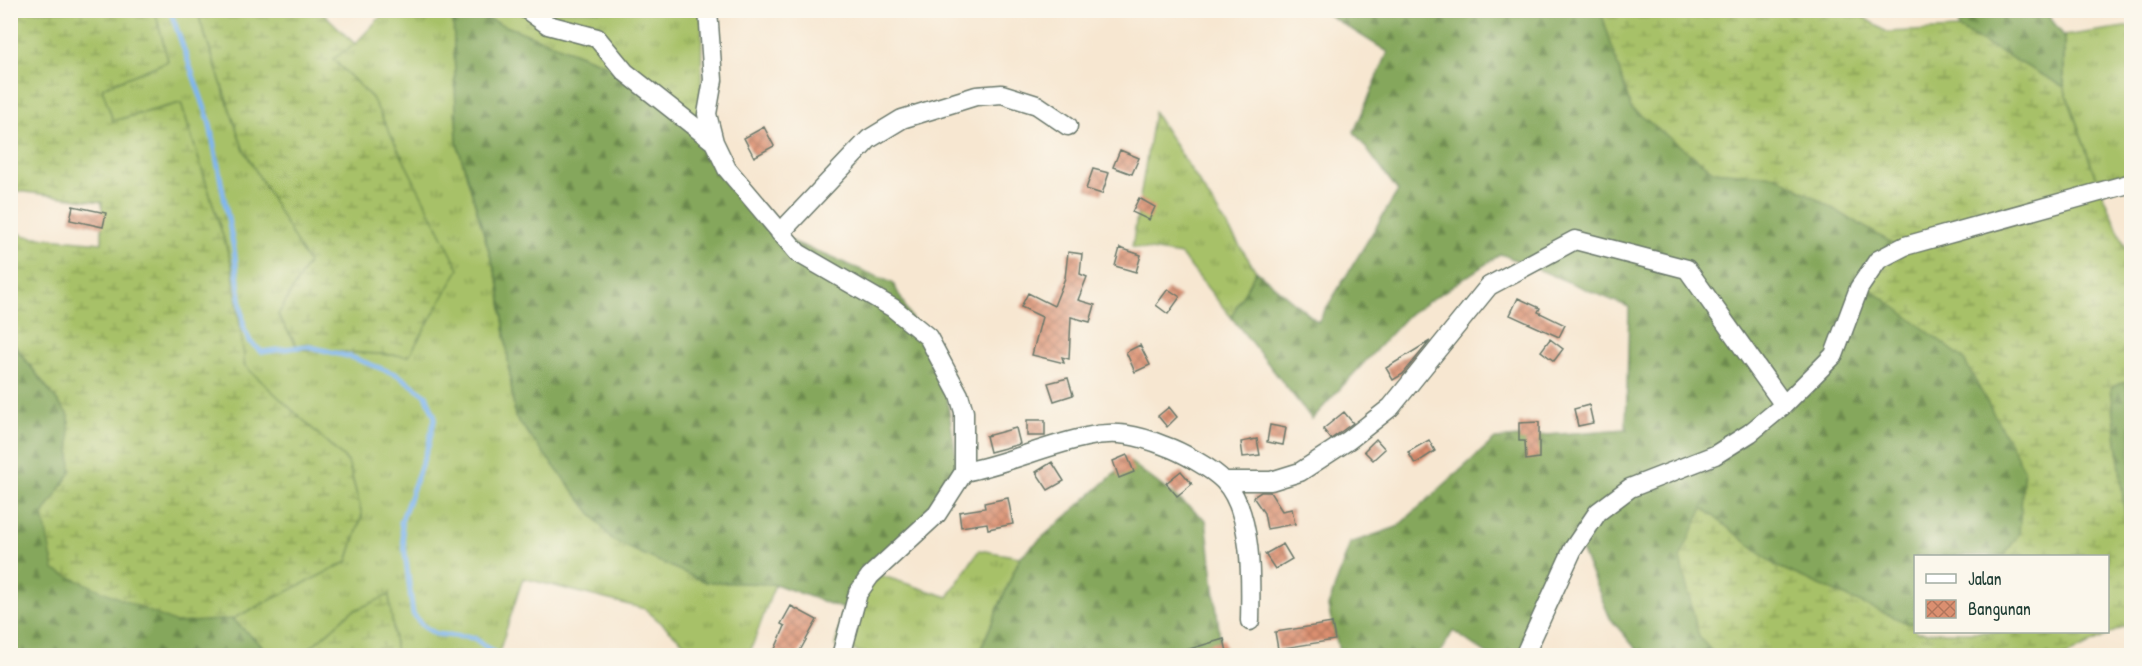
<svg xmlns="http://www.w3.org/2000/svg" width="2142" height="666" viewBox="0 0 2142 666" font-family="'Patrick Hand',sans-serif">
  <defs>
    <pattern id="grass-tufts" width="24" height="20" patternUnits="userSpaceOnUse" patternTransform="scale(1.5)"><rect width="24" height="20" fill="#a7c167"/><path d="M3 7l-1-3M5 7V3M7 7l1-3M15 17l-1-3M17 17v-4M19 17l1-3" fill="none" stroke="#879e56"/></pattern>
    <pattern id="forest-firs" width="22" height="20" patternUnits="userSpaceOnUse" patternTransform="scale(1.5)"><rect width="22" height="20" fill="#85a75c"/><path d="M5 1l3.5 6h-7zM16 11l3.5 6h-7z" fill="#6c894d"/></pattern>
    <pattern id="wetland-marsh" width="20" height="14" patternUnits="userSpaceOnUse" patternTransform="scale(1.5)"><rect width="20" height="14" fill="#a7c167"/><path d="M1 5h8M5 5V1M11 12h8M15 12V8" fill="none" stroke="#879e56"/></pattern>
    <pattern id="building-cross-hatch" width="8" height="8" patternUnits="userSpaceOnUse" patternTransform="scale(1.5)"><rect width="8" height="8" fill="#db8f70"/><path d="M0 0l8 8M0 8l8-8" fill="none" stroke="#b1765d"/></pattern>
  </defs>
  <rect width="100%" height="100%" fill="#fbf7ec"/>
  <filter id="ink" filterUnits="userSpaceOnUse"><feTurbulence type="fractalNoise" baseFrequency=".0167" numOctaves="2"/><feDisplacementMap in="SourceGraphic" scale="12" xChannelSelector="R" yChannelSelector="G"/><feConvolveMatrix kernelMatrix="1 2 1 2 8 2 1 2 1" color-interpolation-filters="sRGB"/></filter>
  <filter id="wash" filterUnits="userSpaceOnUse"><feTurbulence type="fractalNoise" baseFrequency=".008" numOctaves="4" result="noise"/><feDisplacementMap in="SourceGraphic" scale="24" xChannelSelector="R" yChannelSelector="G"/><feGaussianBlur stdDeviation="1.35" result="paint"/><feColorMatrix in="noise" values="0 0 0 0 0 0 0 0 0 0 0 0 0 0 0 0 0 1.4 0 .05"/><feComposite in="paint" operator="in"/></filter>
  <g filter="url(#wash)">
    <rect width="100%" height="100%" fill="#f7e7d1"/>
    <path fill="url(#grass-tufts)" stroke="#637f4e" stroke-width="1.5" d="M155 11H197L243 148 308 263 278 315 299 349 409 356 372 98 332 59 355 44 386 11H453L457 143 499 285 515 417 705 582 775 584 749 655H698L645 609 523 578 498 655H396L389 596 351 612 302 655H272L232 619 347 562 362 515 348 462 244 366 232 265 181 103 113 121 101 88 168 61Z
      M467 11H702L701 127 630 74Z
      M2131 26V173L2096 178 2064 87V36Z
      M1154 112 1256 271 1231 317 1181 255 1132 247Z
      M979 550 1020 557 978 655H871L835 646 844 609 874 573 948 597Z"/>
    <path fill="url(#forest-firs)" stroke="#527248" stroke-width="1.5" d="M453 11H467L630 74 701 127 777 235 893 283 944 380 959 474 844 609 775 584 705 582 613 541 515 417 499 285 457 143Z
      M1322 11H1601L1631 108 1713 171 1777 176 1893 243 1859 280 1963 358 2024 469 2019 534 2004 556H1916L1915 622 1909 624 1776 566 1703 508 1699 637 1716 655H1641L1610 618 1577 540 1526 655H1488L1453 631 1439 655H1340L1328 607 1350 543 1397 527 1495 439 1626 429 1629 307 1501 254 1408 315 1312 419 1231 317 1256 271 1318 322 1398 191 1354 132 1388 52Z
      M1956 11H2045L2064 36V87L1959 29Z
      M10 340 69 416 71 472 43 515 176 623 232 619 272 655H11Z
      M2124 381 2131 398V521L2125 516 2111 388Z
      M1129 461 1206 520 1222 655 978 656 1020 557Z"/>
    <path fill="url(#wetland-marsh)" stroke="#637f4e" stroke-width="1.5" d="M11 11H155L168 61 102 88 113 121 181 103 232 265 245 366 348 462 362 515 347 562 232 619 176 623 54 570 43 515 71 472 69 416 11 340V230L26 236 102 243V202L11 190Z
      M197 11H321L355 44 333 59 372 98 459 269 409 356 299 349 278 315 308 263 243 148Z
      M1601 11H1854L1886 32 1959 29 2064 87 2096 179 2128 253H2131V398L2124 381 2111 388 2125 516 2131 521V623L2066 656H1716L1699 637 1680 558 1703 508 1776 566 1909 624 1915 622 1916 632H2108V556H2004L2019 534 2024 469 1963 358 1859 280 1892 243 1777 176 1713 171 1631 108Z
      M389 595 396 655H302L351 612Z"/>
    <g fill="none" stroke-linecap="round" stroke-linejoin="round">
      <path stroke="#7fb6ee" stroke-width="5" d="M170 10 209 120 234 249 244 329 251 343 262 352 307 346 351 357 398 375 426 395 435 417 428 447 401 522 413 614 423 626 436 634 474 638 499 656"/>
    </g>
    <g id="blocks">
      <path fill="url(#building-cross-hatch)" d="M764 127 774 146 754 157 744 138Z
        M1120 150 1139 158 1132 174 1113 167Z
        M1093 169 1109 173 1102 194 1086 189Z
        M1139 198 1155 207 1149 220 1132 212Z
        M73 206 106 213 103 227 70 220Z
        M1120 248 1141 255 1136 272 1115 266Z
        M1068 252 1082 254 1080 274 1087 277 1078 300 1095 305 1090 322 1071 317 1069 359 1062 357 1064 363 1032 355 1042 317 1021 307 1028 293 1054 306 1065 278Z
        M1168 289 1180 297 1168 314 1156 305Z
        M1518 298 1540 308 1538 312 1565 325 1559 337 1510 315Z
        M1550 339 1563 349 1554 361 1541 351Z
        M1430 341 1403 374 1393 380 1386 368Z
        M1140 345 1150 365 1135 372 1126 352Z
        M1068 378 1073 395 1054 401 1048 383Z
        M1589 405 1593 423 1578 426 1574 409Z
        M1169 407 1177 417 1167 427 1158 416Z
        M1344 412 1353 423 1331 439 1323 429Z
        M1027 420H1045V436H1027Z
        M1539 422V458L1526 460 1525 441H1519V423Z
        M1270 425 1286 428 1283 445 1267 442Z
        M1016 428 1020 444 990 452 986 436Z
        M1257 439 1260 455 1243 457 1241 442Z
        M1376 439 1385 449 1373 460 1364 451Z
        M1429 440 1435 451 1415 464 1408 452Z
        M1127 455 1134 472 1119 478 1113 461Z
        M1052 462 1064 481 1048 490 1036 472Z
        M1181 471 1192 484 1177 496 1166 483Z
        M1261 492H1270L1282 511 1292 509 1295 524 1267 529 1264 513 1253 497Z
        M1008 498 1013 524 988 529 987 523 961 527 959 512 985 508 984 503Z
        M1283 544 1292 559 1275 569 1265 554Z
        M791 606 817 620 797 656H772L785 626 781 624Z
        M1332 623 1335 640 1278 649 1275 632Z
        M1224 639 1228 656H1179V652Z"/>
    </g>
  </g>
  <g filter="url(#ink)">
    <use href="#blocks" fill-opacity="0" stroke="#6b786b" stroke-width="1.5"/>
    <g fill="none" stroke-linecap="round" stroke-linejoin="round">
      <defs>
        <path id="minor" d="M527 10 548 25 597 38 625 72 714 142
          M708 10 713 80 707 114 714 142 727 169 798 253 893 308 928 337 959 395 964 412V472L937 514 870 576 858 593 841 656
          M780 233 869 139 902 119 976 96 1002 94 1037 105 1068 126
          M964 472C1006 464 1044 446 1086 437 1115 430 1138 435 1165 446 1180 451 1213 469 1224 481 1253 512 1251 581 1250 621
          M1224 481H1271L1300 472 1349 440 1391 407 1489 286 1575 240 1687 269 1784 405
          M1524 656 1573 549 1598 512 1630 488 1715 455 1750 433 1784 405 1834 355 1859 288 1878 260 1905 246 2132 183"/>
      </defs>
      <use href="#minor" stroke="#6b786b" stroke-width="21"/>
      <use href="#minor" stroke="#fff" stroke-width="18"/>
    </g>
  </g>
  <rect width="2142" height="666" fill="none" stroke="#fbf7ec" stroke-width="36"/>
  <rect x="1914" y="555" width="195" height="78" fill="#fbf7ec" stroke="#a3ada2" stroke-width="1.5"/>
  <rect x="1926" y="574" width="30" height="9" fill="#ffffff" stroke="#a3ada2" stroke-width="1.5"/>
  <text x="1968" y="585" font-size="18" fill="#1f3d34">Jalan</text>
  <rect x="1926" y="600" width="30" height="18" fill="url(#building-cross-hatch)" stroke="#a3ada2" stroke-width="1.5"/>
  <text x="1968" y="615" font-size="18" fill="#1f3d34">Bangunan</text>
</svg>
